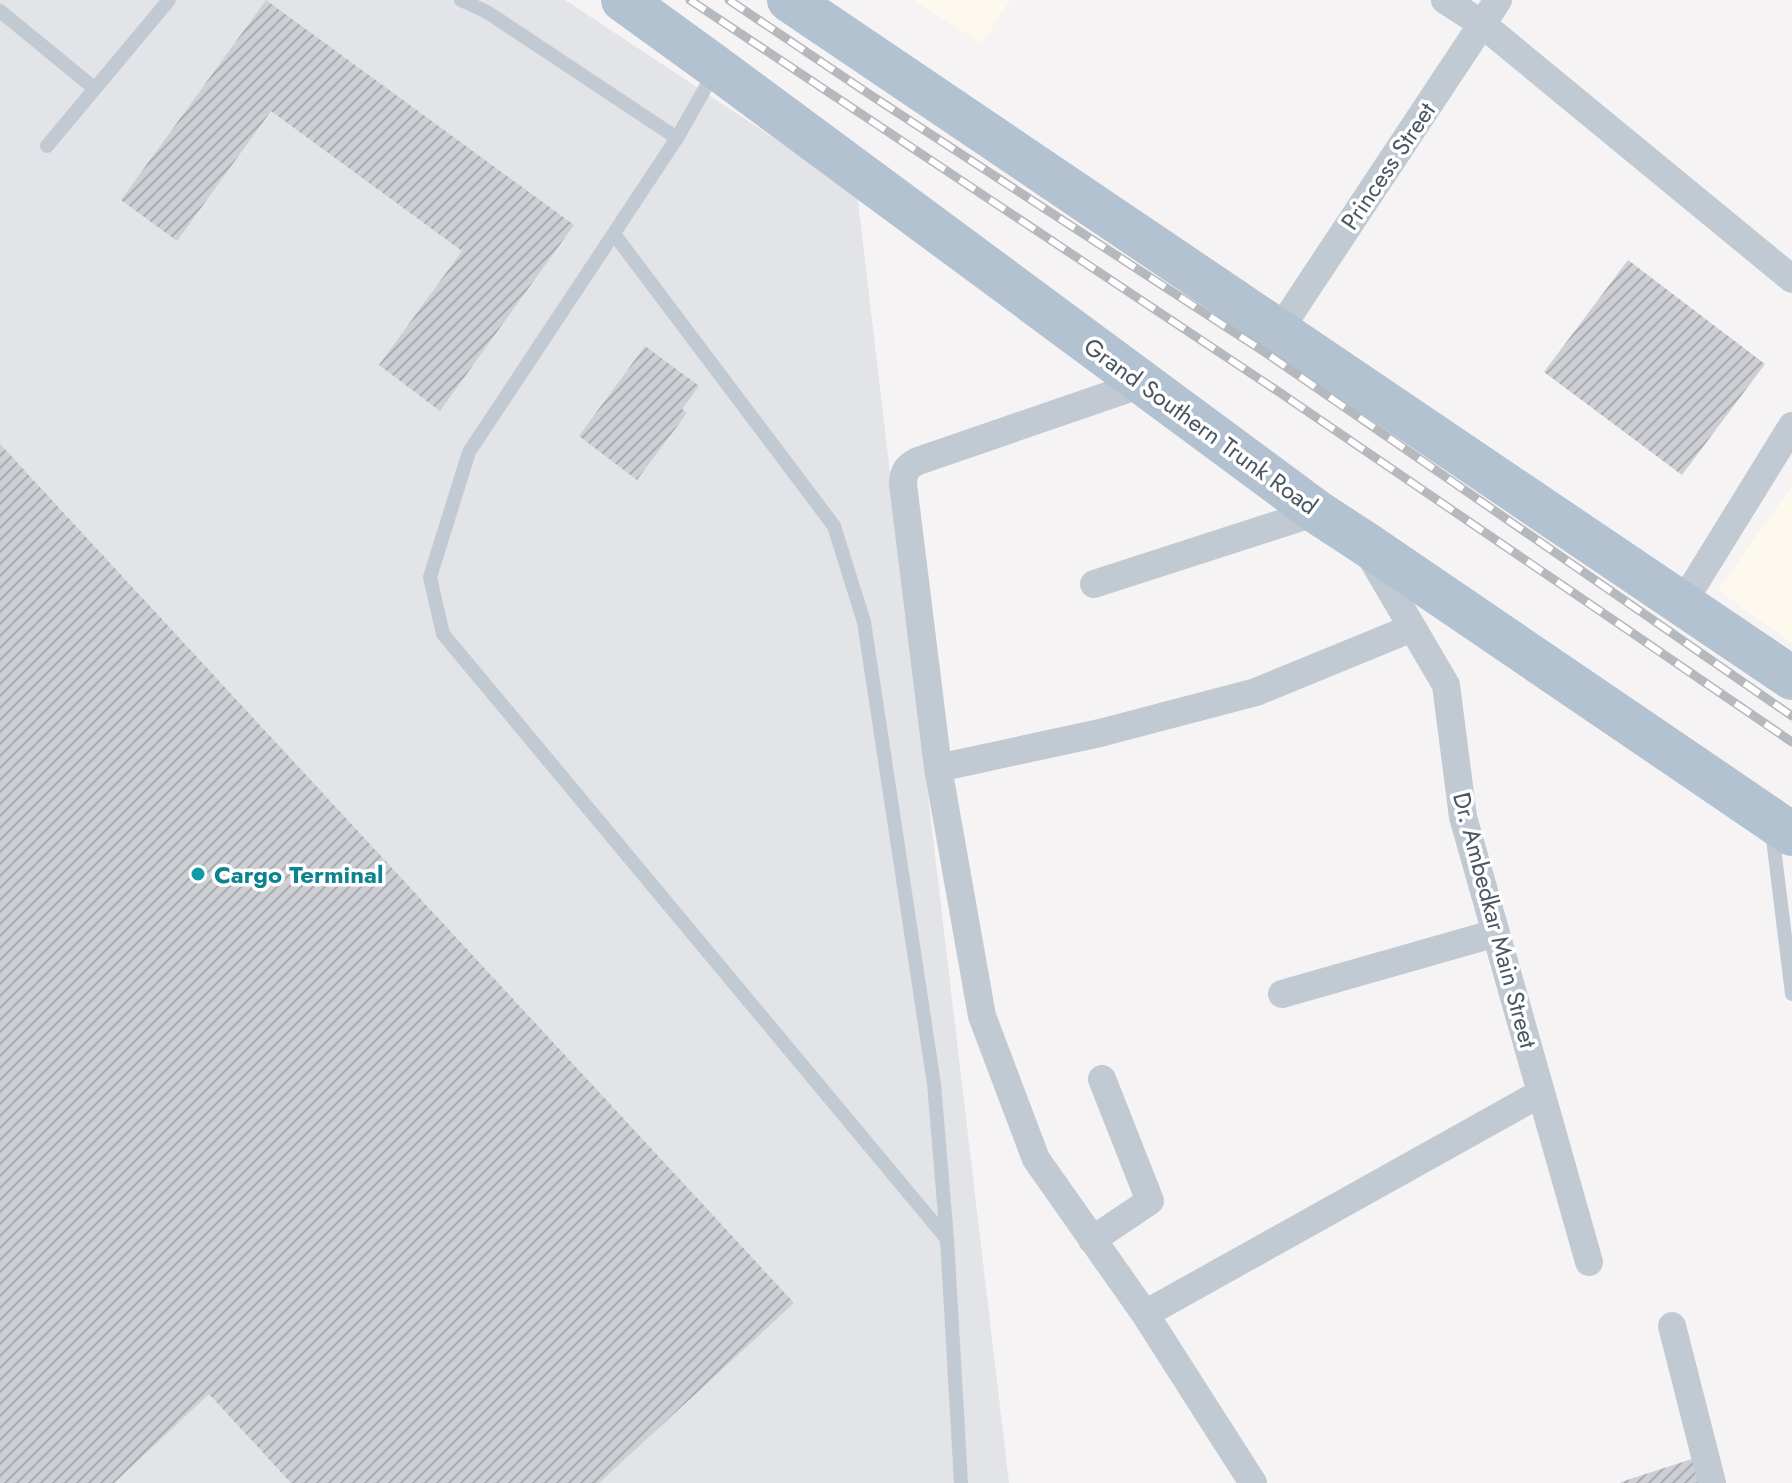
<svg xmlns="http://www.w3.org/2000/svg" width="1792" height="1483" viewBox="0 0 1792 1483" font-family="Jost,sans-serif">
  <defs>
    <pattern id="building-hatch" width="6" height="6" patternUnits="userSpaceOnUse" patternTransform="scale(2)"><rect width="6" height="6" fill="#cdcfd5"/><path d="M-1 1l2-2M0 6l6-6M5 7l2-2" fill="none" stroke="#a8abb0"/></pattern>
  </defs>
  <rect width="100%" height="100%" fill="#f5f3f3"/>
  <path fill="#fdf9ef" d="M914 0H1010L982 44Z
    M1792 486V643L1718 590Z"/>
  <path fill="#e2e4e7" d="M0 0H565L857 193 1009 1483H0Z"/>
  <path fill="url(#building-hatch)" d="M266 0 574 225 440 411 379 365 462 251 271 111 177 241 121 200Z
    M1628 260 1765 364 1682 475 1544 372Z
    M645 346 699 386 682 409 687 413 637 480 579 436Z
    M0 444 794 1303 599 1483H291L209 1394 114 1483H0Z
    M1695 1458 1703 1483H1621V1482Z"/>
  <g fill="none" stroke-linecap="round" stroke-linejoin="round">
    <path stroke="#c1cad2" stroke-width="14" d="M461 0 487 12 677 138
      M0 11 94 88
      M715 71 677 138 469 452 430 577 443 634 947 1239
      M47 146 169 0
      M614 234 834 526 864 622 934 1084 947 1239 961 1483
      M1772 831 1792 994"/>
    <path stroke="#c1cad2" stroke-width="28" d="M1445 0 1482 24 1792 279
      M1278 332 1498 0
      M1142 384 918 461C907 466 903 472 903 484L938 768 982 1016 1036 1159 1145 1314 1253 1483
      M1368 552 1446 685 1463 817 1589 1262
      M1094 584 1317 512
      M1682 604 1792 426
      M938 768 1100 733 1256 692 1412 628
      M1282 994 1496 933
      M1092 1240 1150 1201 1102 1079
      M1145 1314 1541 1093
      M1672 1326 1712 1483"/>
    <path stroke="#b3c2d1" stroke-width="44" d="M623 0 717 68 1317 512 1366 544 1792 834
      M789 0 1792 678"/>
    <defs>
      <path id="rail" d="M690 0 1279 392 1792 742
        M729 0 869 94 1266 353 1792 716"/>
    </defs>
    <use href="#rail" stroke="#b5b8bd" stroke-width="9"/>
    <use href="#rail" stroke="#fff" stroke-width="6" stroke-dasharray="18" stroke-linecap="butt"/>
  </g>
  <circle fill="#0f9aa8" stroke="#fff" stroke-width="3" cx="198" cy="874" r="8"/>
  <g text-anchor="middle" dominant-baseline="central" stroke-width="7" stroke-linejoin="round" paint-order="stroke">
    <g font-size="24" fill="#4a5661" stroke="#fff">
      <text transform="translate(1388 166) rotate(-56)">Princess Street</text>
      <text transform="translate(1201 426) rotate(36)">Grand Southern Trunk Road</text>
      <text transform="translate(1495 920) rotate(75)">Dr. Ambedkar Main Street</text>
    </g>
    <g font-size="24" font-weight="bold" fill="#0d838f" stroke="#fff" text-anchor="start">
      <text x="214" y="874">Cargo Terminal</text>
    </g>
  </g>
</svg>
